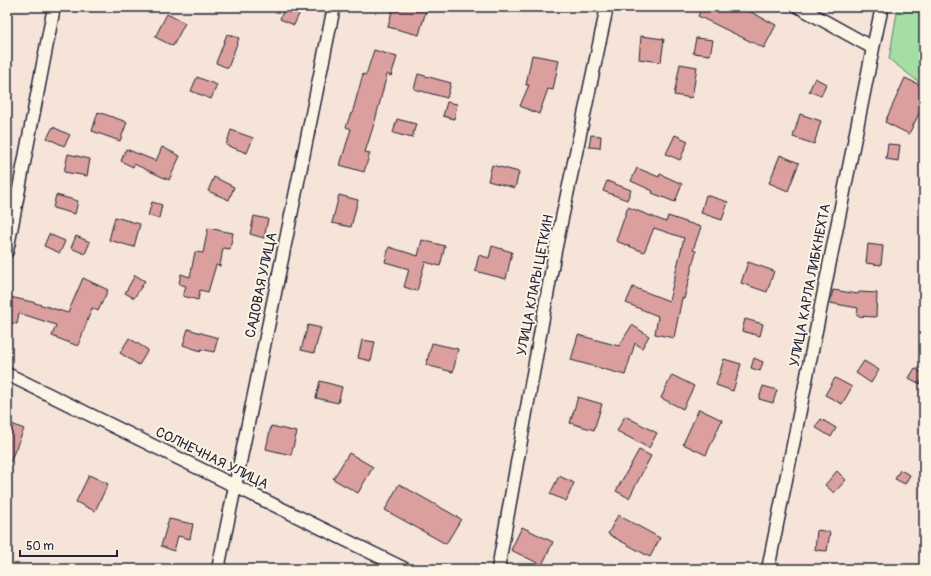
<svg xmlns="http://www.w3.org/2000/svg" width="931" height="576" viewBox="0 0 931 576" font-family="Pangolin,sans-serif">
  <rect width="100%" height="100%" fill="#f5e4d7"/>
  <filter id="ink" filterUnits="userSpaceOnUse"><feTurbulence type="fractalNoise" baseFrequency=".025" numOctaves="2"/><feDisplacementMap in="SourceGraphic" scale="8" xChannelSelector="R" yChannelSelector="G"/><feConvolveMatrix kernelMatrix="1 2 1 2 8 2 1 2 1" color-interpolation-filters="sRGB"/></filter>
  <g filter="url(#ink)">
    <path fill="#a4dea4" stroke="#638070" d="M898 7H924V86L889 59Z"/>
    <path fill="#dba09d" stroke="#22223b" d="M285 7H289L300 12 294 25 280 19Z
      M393 7H427L419 35 388 27Z
      M702 7H741L776 25 764 48 698 16Z
      M167 14 185 23 173 46 155 37Z
      M227 34 239 38 228 68 216 63Z
      M641 36 664 39 661 62 639 59Z
      M696 38 713 40 710 55 693 53Z
      M374 50 397 57 391 76 387 74 375 121 365 152 370 153 364 172 340 165 351 129 346 127 351 113 352 114 363 74 366 75Z
      M532 55 559 60 553 90 548 89 539 114 520 106 529 85H526Z
      M680 64 697 67 692 98 674 95Z
      M418 74 451 83 447 98 414 89Z
      M197 77 217 85 211 99 191 91Z
      M815 78 826 84 821 96 809 91Z
      M905 78 924 87V103L909 134 885 122Z
      M447 102 457 104 454 119 443 116Z
      M98 112 127 122 120 141 92 131Z
      M800 114 821 121 814 144 793 137Z
      M397 119 416 124 412 138 393 133Z
      M53 127 70 135 64 146 47 138Z
      M231 130 253 138 247 153 226 145Z
      M591 135 601 136 600 148 589 147Z
      M675 135 688 141 680 160 666 154Z
      M888 144 900 145 898 161 886 159Z
      M162 147 180 156 169 180 134 164 133 167 121 161 126 149 156 161Z
      M68 154 90 159 87 176 64 172Z
      M780 155 799 163 788 191 769 183Z
      M492 165 519 172 515 188 488 181Z
      M637 168 659 177 660 174 682 184 675 202 652 193 653 191 631 181Z
      M214 177 234 187 229 200 208 191Z
      M607 181 631 190 627 200 603 191Z
      M56 195 78 201 75 214 53 208Z
      M339 195 358 200 351 227 332 223Z
      M706 195 728 202 722 220 701 213Z
      M152 202 162 205 159 218 148 216Z
      M628 207 666 222 668 216 701 227 693 250 696 251 684 299 682 298 674 338 655 334 658 316 626 303 633 287 669 301 684 238 654 228 644 252 616 241Z
      M254 216 268 219 264 238 250 234Z
      M115 217 140 224 134 247 109 240Z
      M208 228 233 233 230 249 223 248 220 266 216 265 208 292 200 290 198 300 183 296 186 286 179 284 181 274 190 277 195 252 203 253Z
      M49 234 65 241 60 253 44 246Z
      M76 236 90 242 85 254 71 248Z
      M422 240 445 246 440 266 425 262 417 291 404 287 409 269 385 262 389 247 418 256Z
      M868 244 883 246 881 265 866 263Z
      M492 246 512 252 506 279 475 271 479 255 489 258Z
      M748 262 774 271 767 292 741 283Z
      M135 275 145 281 134 298 125 293Z
      M83 278 108 290 98 311 92 308 78 346 52 336 56 325 19 313 17 324 7 322V309L10 297 32 302 68 313Z
      M833 290 858 294 859 292 877 293 876 317 857 316 858 308 830 303Z
      M745 319 763 324 760 336 742 331Z
      M308 325 321 328 314 353 301 350Z
      M632 325 649 336 642 348 635 343 625 375 571 360 578 335 619 346Z
      M188 329 218 338 214 352 201 349V351L183 345Z
      M129 338 148 350 139 365 120 353Z
      M362 340 375 342 371 361 358 358Z
      M432 343 458 349 453 372 426 365Z
      M754 358 763 362 760 371 751 368Z
      M724 359 741 364 733 391 716 385Z
      M864 361 879 370 871 383 856 373Z
      M915 368 924 374V377L920 384 909 378Z
      M672 375 694 386 683 409 661 398Z
      M835 378 852 387 842 404 825 395Z
      M320 381 342 387 338 403 316 398Z
      M763 386 777 390 773 403 759 399Z
      M578 397 602 404 594 430 570 423Z
      M699 409 722 420 706 455 683 444Z
      M625 416 657 433 649 448 617 431Z
      M821 419 836 428 831 437 815 427Z
      M7 422 24 429 7 469Z
      M271 426 297 432 291 455 266 449Z
      M639 450 651 456 629 498 616 491Z
      M349 453 373 467 358 493 333 479Z
      M900 470 910 475 905 484 895 479Z
      M837 471 846 480 834 493 825 485Z
      M89 475 108 484 95 511 76 502Z
      M559 476 574 483 566 501 550 494Z
      M399 484 461 519 446 544 385 510Z
      M618 515 660 538 650 557 608 534Z
      M169 519 193 524 190 539 178 536 174 551 161 546Z
      M522 527 553 542 542 565 511 550Z
      M817 530 830 532 827 551 815 550Z"/>
    <g fill="none" stroke-linecap="round" stroke-linejoin="round">
      <defs>
        <path id="minor" d="M799 7 873 48
          M7 251 54 7
          M7 374 235 486 405 569
          M218 569 334 7
          M498 569 555 251 607 7
          M768 569 873 48 882 7"/>
      </defs>
      <use href="#minor" stroke="#22223b" stroke-width="15"/>
      <use href="#minor" stroke="#fcf5e5" stroke-width="12"/>
    </g>
  </g>
  <g text-anchor="middle" dominant-baseline="central" stroke-width="4" stroke-linejoin="round" paint-order="stroke">
    <g font-size="14" fill="#22223b" stroke="#fcf5e5">
      <text transform="translate(261 285) rotate(-78)">САДОВАЯ УЛИЦА</text>
      <text transform="translate(535 285) rotate(-79)">УЛИЦА КЛАРЫ ЦЕТКИН</text>
      <text transform="translate(810 285) rotate(-79)">УЛИЦА КАРЛА ЛИБКНЕХТА</text>
      <text transform="translate(212 458) rotate(26)">СОЛНЕЧНАЯ УЛИЦА</text>
    </g>
  </g>
  <rect width="931" height="576" fill="none" stroke="#fcf5e5" stroke-width="24"/>
  <rect x="12" y="12" width="907" height="552" fill="none" stroke="#22223b" stroke-width="1.5" filter="url(#ink)"/>
  <path d="M20 550v6h97v-6" fill="none" stroke="#22223b" stroke-width="2"/>
  <text x="26" y="550" font-size="12" fill="#22223b" stroke="#fcf5e5" stroke-width="3" paint-order="stroke">50 m</text>
</svg>
